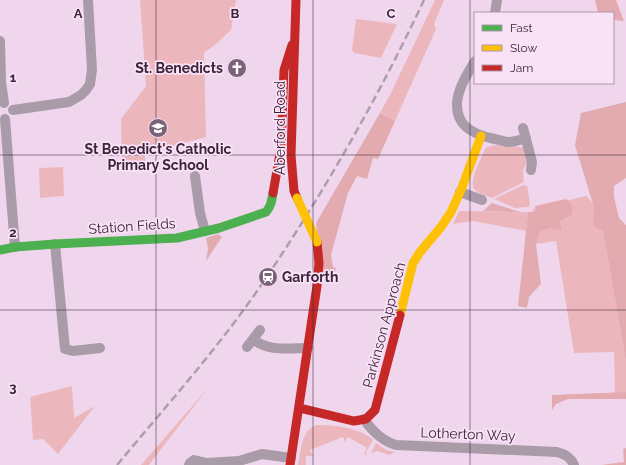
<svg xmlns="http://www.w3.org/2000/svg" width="626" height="465" viewBox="0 0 626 465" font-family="Raleway,sans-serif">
  <rect width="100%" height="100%" fill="#f0d6ed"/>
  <path fill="#ecb7bc" d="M140 0H236L231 30 216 44 204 53 206 137 176 145 145 149V162H122L121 119 146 86Z
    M435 0H444L434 24 436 29 395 121 380 113 391 93Z
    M356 19 397 24 381 58 354 53 352 50Z
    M497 145 522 147 526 149 528 161 523 170 524 182 492 198C487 196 479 194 475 190 467 184 482 157 485 149L487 147Z
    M63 167 64 196 40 198 39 168Z
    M523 185 527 186 530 203 529 207 515 208 494 199Z
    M586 196C597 205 594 213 593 226L603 231 626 362V392L615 393 614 352 574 353 556 241 536 244 533 209Z
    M459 211 528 212 526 231 473 221 453 224Z
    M72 386 74 418 95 406 58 454 43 439 33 440 30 397Z
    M208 388 149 465H141Z
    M317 425C333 425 362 428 373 440L366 452 367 455 364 454 367 448 348 437 345 442 343 437 310 450 313 456H306V465H298C301 451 301 430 317 425Z
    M376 443 386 450 395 452 389 455 377 451 371 453Z"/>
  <path fill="#e3abaf" d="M595 0H616L624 21 613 20V13H598Z
    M626 102V178L614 186V197L619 218 626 225V362L603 231 593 226 594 210 592 201 575 145 581 113Z
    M380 113 395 121 378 159 373 158 367 179 357 176 348 193 331 255 333 267 336 268 332 282 324 280 316 223Z
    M566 199 572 205V214L560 221 562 230 549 228 539 232 536 244 541 284 529 297 527 308 518 306 528 212 536 211 535 206Z
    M492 203 520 212 483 211Z
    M218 234 222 237 206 261 208 249 206 238Z
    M626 392V399H568L556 404 552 410V395Z
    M626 448V465H601L624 462 623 449Z"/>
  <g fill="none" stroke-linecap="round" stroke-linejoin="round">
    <path stroke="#a99ba7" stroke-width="10" d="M495 13 497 0
      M0 41 1 82 4 103
      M475 61C468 73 458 88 457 103 456 125 471 133 490 138 496 139 502 141 508 142 514 142 520 140 526 138
      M13 110 69 102 81 95 86 90 90 84 92 70 88 0
      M5 119 15 247
      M523 128 532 162 531 170
      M195 176 200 213 205 231
      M460 192 482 200
      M55 244 65 349 73 351 100 348
      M253 339C268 352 289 348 308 348
      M247 347 260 330
      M364 419C372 431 383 441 396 445L557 452C565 454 571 457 574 465
      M189 465 190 463 194 460 207 463 239 461 262 454 291 458"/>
    <path stroke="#4caf50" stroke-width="9" d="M0 250 15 247 55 244 177 238 219 228 266 212C271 207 272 200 273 193"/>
    <path stroke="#ffc107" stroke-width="9" d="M400 315 413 263 420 252 441 227 451 212 461 190 481 136"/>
    <path stroke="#c62828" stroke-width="9" d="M296 0 291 155 294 191 297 198
      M273 193 281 148 284 70 292 45
      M300 408 354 421 366 419 375 410 400 315
      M290 465 317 286 319 263 317 242"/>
    <path stroke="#ae9dac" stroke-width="2.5" stroke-dasharray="8 4" stroke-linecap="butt" d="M117 465C167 405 220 346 264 281 324 192 378 98 424 0"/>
    <path stroke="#ffc107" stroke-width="9" d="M297 198 317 242"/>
  </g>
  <path fill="none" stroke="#3b253a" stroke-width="1" stroke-opacity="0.55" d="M156 0V465M313 0V465M470 0V465M0 155H626M0 310H626"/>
  <defs>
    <symbol id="church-disc" viewBox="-11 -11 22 22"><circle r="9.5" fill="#7a6379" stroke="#f9e1f6"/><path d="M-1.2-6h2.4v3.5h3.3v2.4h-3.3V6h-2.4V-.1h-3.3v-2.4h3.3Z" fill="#fff"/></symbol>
    <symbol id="school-disc" viewBox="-11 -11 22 22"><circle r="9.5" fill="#7a6379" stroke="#f9e1f6"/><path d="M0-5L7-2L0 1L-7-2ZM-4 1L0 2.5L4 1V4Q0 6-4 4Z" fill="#fff"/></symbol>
    <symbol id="station-disc" viewBox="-11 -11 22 22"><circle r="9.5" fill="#7a6379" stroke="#f9e1f6"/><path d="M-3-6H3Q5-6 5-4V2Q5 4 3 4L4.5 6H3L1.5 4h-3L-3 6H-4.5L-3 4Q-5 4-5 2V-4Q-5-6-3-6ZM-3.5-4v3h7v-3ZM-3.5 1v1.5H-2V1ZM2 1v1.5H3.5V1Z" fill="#fff"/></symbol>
  </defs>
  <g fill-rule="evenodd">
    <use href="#church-disc" x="226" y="57" width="22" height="22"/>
    <use href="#school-disc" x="147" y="117" width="22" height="22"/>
    <use href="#station-disc" x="257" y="266" width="22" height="22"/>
  </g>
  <g text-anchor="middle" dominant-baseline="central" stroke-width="3.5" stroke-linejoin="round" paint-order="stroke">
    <g font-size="14" font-weight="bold" fill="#3b253a" stroke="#f9e1f6" text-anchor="end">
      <text x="223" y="68">St. Benedicts</text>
      <text x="158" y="149" text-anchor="middle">St Benedict's Catholic<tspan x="158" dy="16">Primary School</tspan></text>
      <text x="282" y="277" text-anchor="start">Garforth</text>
    </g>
    <g font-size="14" fill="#3b253a" stroke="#f9e1f6">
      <text transform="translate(280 128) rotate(-90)">Aberford Road</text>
      <text transform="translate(132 226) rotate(-4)">Station Fields</text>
      <text transform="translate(384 325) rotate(-75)">Parkinson Approach</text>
      <text transform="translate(468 434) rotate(2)">Lotherton Way</text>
    </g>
  </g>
  <g font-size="13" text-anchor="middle" font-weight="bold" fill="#3b253a" stroke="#f9e1f6" stroke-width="3.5" stroke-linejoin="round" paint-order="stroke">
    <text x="78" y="18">A</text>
    <text x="235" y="18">B</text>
    <text x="391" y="18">C</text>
    <text x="13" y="82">1</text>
    <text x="13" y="237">2</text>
    <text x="13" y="392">3</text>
  </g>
  <rect x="474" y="12" width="140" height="72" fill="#f9e1f6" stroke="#ad96ab"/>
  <rect x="482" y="25" width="20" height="6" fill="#4caf50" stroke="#ad96ab"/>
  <text x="510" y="32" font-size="12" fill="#3b253a">Fast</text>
  <rect x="482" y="45" width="20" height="6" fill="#ffc107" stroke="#ad96ab"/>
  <text x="510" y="52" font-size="12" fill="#3b253a">Slow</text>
  <rect x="482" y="65" width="20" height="6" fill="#c62828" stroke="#ad96ab"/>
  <text x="510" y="72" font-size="12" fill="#3b253a">Jam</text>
</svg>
